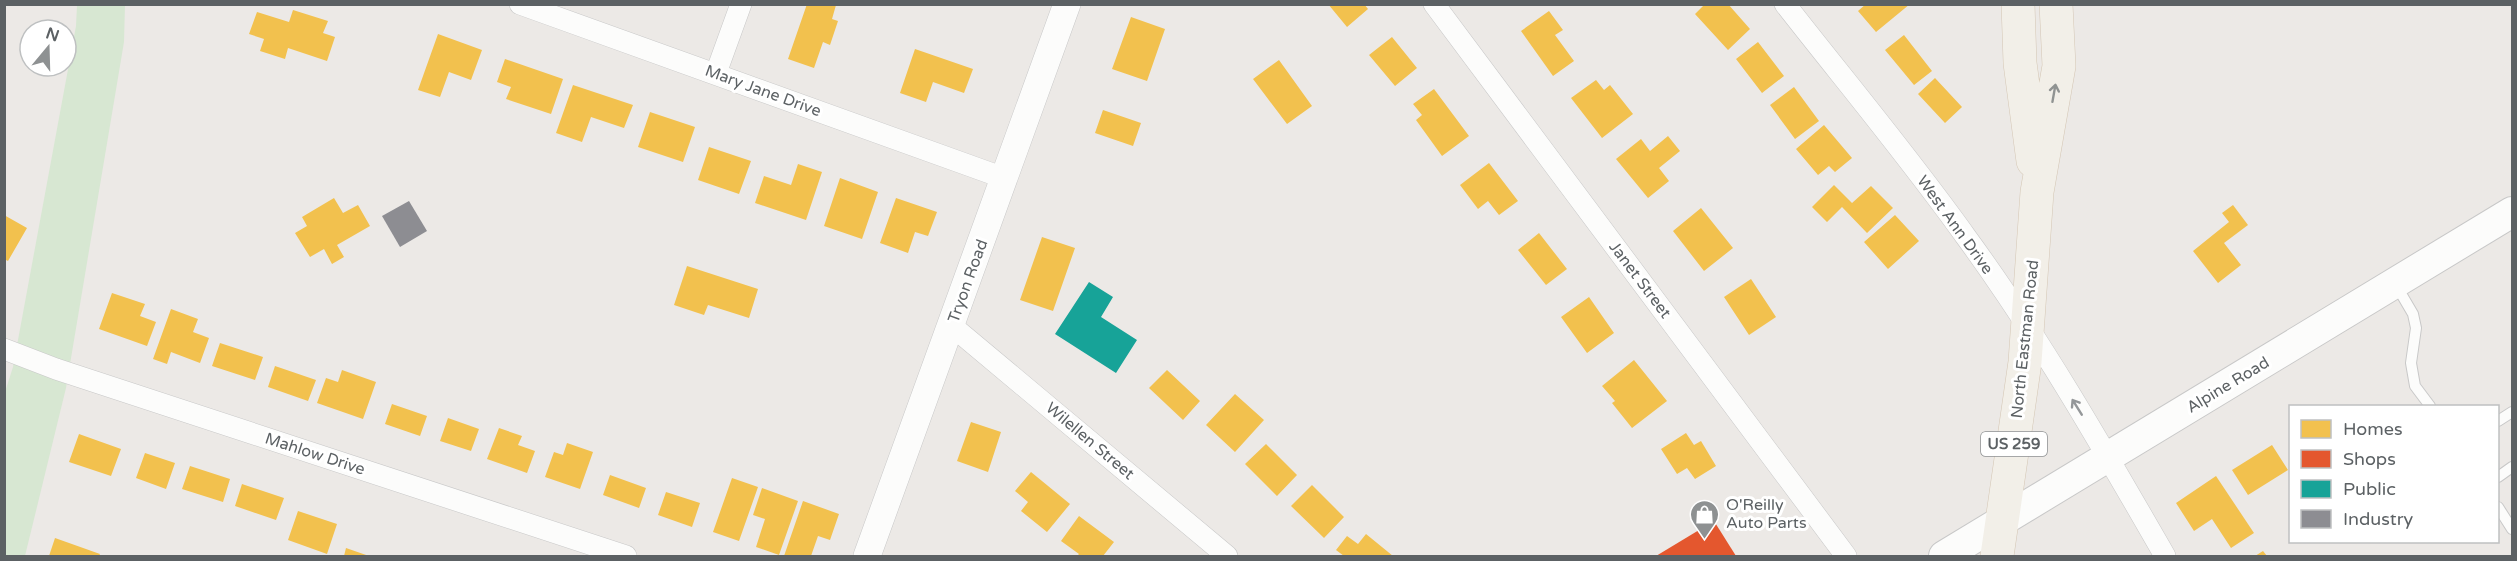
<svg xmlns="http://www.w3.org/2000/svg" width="2517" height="561" viewBox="0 0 2517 561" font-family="'Varela Round',sans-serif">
  <rect width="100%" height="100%" fill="#ece9e6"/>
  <path fill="#d7e7d2" d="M77 5H125L124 42 66 388 25 556H5V392L13 367 76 26Z"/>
  <path fill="#f2c14e" d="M807 4 836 5 832 19 838 21 830 45 823 42 814 68 788 59Z
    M1328 4H1364L1368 9 1347 27Z
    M1705 4H1728L1750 29 1728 50 1695 14Z
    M1866 4H1910L1876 32 1858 11Z
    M293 10 328 21 323 33 335 37 327 61 288 48 285 59 260 51 264 39 249 34 257 12 289 22Z
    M1549 11 1563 30 1555 35 1574 61 1553 76 1521 31Z
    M1131 17 1165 29 1147 81 1112 69Z
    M438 34 482 50 471 80 449 72 440 97 418 90Z
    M1904 35 1932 71 1914 85 1885 50Z
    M1392 37 1417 68 1395 86 1369 55Z
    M1758 42 1784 76 1762 93 1736 59Z
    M915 49 973 69 964 93 933 82 926 102 900 93Z
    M505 59 563 79 551 114 506 99 511 87 497 82Z
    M1279 60 1312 106 1287 124 1253 79Z
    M1935 78 1962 107 1945 123 1918 94Z
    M1596 80 1604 90 1610 85 1633 114 1602 138 1571 98Z
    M573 85 633 105 624 128 591 117 582 142 556 133Z
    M1794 87 1819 121 1795 139 1770 105Z
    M1434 89 1469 136 1442 156 1416 120 1422 115 1413 104Z
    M1103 110 1141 123 1133 146 1095 133Z
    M650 112 695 127 683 162 638 147Z
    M1824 125 1852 158 1835 172 1829 166 1818 175 1796 149Z
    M1668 136 1680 151 1659 168 1669 181 1648 198 1616 159 1641 139 1650 151Z
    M709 147 751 161 739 194 698 180Z
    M1489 163 1518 201 1499 215 1488 201 1478 209 1460 185Z
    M798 164 822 172 806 220 755 203 764 176 791 185Z
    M840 178 878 192 862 239 824 226Z
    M1834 185 1852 203 1871 186 1893 208 1867 233 1842 207 1827 222 1812 207Z
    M334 198 343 213 358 205 370 226 337 245 344 257 332 264 324 249 310 257 295 233 307 226 302 217Z
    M896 198 937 212 928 236 915 232 908 253 880 243Z
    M2233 205 2248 225 2224 243 2241 265 2218 283 2193 251 2229 222 2222 213Z
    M1701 208 1733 248 1704 271 1673 231Z
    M4 215 27 228 8 261 4 259Z
    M1895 215 1919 241 1888 269 1864 242Z
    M1539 233 1567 269 1546 285 1518 250Z
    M1042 237 1075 248 1053 311 1020 300Z
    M687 266 758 289 749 318 708 305 704 315 674 305Z
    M1751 279 1776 317 1749 335 1724 297Z
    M112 293 145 304 140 316 156 322 147 346 99 329Z
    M1589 297 1614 333 1587 353 1561 317Z
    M171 309 198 319 193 332 209 338 200 363 171 352 167 364 153 359Z
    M220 343 263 357 255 380 212 366Z
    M1634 360 1667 401 1632 428 1612 403 1615 401 1602 386Z
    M275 366 316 380 308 401 268 387Z
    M342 370 376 382 363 419 317 403 326 378 338 382Z
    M1167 370 1200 401 1183 420 1149 388Z
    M1235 394 1264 420 1235 452 1206 425Z
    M392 404 427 416 420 436 385 424Z
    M448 418 479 429 471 451 440 441Z
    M971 422 1001 432 988 472 957 461Z
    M499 428 522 436 518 445 535 451 527 473 487 459Z
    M1686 433 1694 445 1701 441 1716 466 1695 479 1687 468 1677 474 1661 449Z
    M79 434 121 449 111 476 69 462Z
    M567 443 593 452 580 489 545 477 554 452 563 455Z
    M1266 444 1297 475 1277 496 1245 464Z
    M2272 445 2288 470 2248 495 2232 470Z
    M145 453 175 463 166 489 136 478Z
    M190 466 230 479 223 502 182 489Z
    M1031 472 1070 504 1047 532 1021 511 1028 502 1015 491Z
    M610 475 646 488 639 508 603 495Z
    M2216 476 2254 533 2231 548 2212 519 2194 531 2176 503Z
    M732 478 758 487 739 541 713 532Z
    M242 484 284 498 276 520 235 506Z
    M1312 485 1344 517 1324 538 1291 506Z
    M762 488 798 501 779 555 756 547 765 519 753 515Z
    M666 492 700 503 692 527 658 515Z
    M803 501 839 514 830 540 818 536 811 556H784Z
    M298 511 337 524 327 554 288 540Z
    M1079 516 1114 542 1103 556H1077L1079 554 1061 541Z
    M1366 534 1393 556H1344L1336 550 1347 536 1358 544Z
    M55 538 100 554 99 556H49Z
    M346 548 369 556H344Z
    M2263 551 2267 556H2255Z"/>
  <path fill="#e4572e" d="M1714 521 1736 556H1656Z"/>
  <path fill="#17a398" d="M1089 282 1113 297 1101 317 1137 340 1116 373 1055 334Z"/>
  <path fill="#8d8d92" d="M409 201 427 231 400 247 382 216Z"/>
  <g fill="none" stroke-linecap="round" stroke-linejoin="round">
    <defs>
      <path id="service" d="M2396 285 2413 314 2416 328 2411 363 2415 386 2430 406
        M2498 421 2512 412
        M2498 477 2512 467
        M2498 507 2512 529"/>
      <path id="minor" d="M520 4 1004 178
        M1434 4 1846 556
        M1785 4C1846 82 1909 157 1966 237 2040 338 2103 448 2165 556
        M716 73 741 4
        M952 326 1227 556
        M4 349 56 369 626 556"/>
      <path id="tertiary" d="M867 556 1067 4"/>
      <path id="secondary" d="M1944 556 2512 212"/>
      <path id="primary" d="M2018 4 2020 63 2033 161
        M1997 556 2025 362 2037 192 2059 66 2056 4"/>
    </defs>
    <use href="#service" stroke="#c8c8c8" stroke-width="12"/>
    <use href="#minor" stroke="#c8c8c8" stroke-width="22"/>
    <use href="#tertiary" stroke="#c8c8c8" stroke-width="28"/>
    <use href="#secondary" stroke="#c8c8c8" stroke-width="32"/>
    <use href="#primary" stroke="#d4c6b4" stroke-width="34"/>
    <use href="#service" stroke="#fcfcfb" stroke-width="10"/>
    <use href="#minor" stroke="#fcfcfb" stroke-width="21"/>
    <use href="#tertiary" stroke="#fcfcfb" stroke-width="27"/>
    <use href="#secondary" stroke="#fcfcfb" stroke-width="30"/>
    <use href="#primary" stroke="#f2efe8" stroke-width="33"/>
  </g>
  <defs><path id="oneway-shaft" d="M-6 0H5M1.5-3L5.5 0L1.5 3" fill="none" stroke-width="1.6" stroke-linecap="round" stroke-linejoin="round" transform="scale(1.5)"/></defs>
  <use stroke="#909392" href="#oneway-shaft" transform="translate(2054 93) rotate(-80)"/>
  <use stroke="#949799" href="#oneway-shaft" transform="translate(2077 407) rotate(-122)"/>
  <defs>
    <symbol id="shop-pin" viewBox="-11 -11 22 30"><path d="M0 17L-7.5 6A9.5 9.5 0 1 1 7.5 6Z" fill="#8e9192" stroke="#fff"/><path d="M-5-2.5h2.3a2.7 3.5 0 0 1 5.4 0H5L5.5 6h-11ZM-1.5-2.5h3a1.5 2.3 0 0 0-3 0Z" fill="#fff"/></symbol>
  </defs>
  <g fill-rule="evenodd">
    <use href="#shop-pin" x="1688" y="498" width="33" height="45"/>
  </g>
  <g text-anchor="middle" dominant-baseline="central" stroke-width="6" stroke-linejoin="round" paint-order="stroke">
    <rect fill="#fff" stroke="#8d9092" stroke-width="1.5" x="1981" y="432" width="66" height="24" rx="4.5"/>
    <g font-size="15" font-weight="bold" fill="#5c6164">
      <text x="2014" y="444">US 259</text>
    </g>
    <g font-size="16" fill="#5c6164" stroke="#fff">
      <text transform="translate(763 91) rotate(20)">Mary Jane Drive</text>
      <text transform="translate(1955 225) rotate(54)">West Ann Drive</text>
      <text transform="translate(1640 280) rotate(53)">Janet Street</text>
      <text transform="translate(968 281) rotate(-70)">Tryon Road</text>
      <text transform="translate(2025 339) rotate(-84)">North Eastman Road</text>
      <text transform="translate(2228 385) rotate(-31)">Alpine Road</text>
      <text transform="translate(1090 441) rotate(40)">Wilellen Street</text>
      <text transform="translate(315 454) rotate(18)">Mahlow Drive</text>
    </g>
    <g font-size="16" fill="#5c6164" stroke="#fff" text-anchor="start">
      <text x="1726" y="505">O'Reilly<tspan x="1726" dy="18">Auto Parts</tspan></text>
    </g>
  </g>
  <rect width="2517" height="561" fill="none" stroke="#5c6164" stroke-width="12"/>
  <rect x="2289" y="405" width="210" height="138" fill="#ffffff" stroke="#bec0c1" stroke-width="1.5"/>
  <rect x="2301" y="420" width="30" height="18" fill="#f2c14e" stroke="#bec0c1" stroke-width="1.5"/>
  <text x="2343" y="435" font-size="18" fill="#5c6164">Homes</text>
  <rect x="2301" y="450" width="30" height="18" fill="#e4572e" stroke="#bec0c1" stroke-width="1.5"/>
  <text x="2343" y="465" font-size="18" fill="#5c6164">Shops</text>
  <rect x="2301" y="480" width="30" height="18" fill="#17a398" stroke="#bec0c1" stroke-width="1.5"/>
  <text x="2343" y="495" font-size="18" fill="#5c6164">Public</text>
  <rect x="2301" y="510" width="30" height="18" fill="#8d8d92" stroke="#bec0c1" stroke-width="1.5"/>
  <text x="2343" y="525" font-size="18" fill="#5c6164">Industry</text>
  <g transform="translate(48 48) rotate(19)"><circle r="28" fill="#ffffff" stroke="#bec0c1" stroke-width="1.5"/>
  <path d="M0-4.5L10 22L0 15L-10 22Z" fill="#8e9192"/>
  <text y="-9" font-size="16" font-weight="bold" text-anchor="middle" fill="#5c6164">N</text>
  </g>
</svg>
